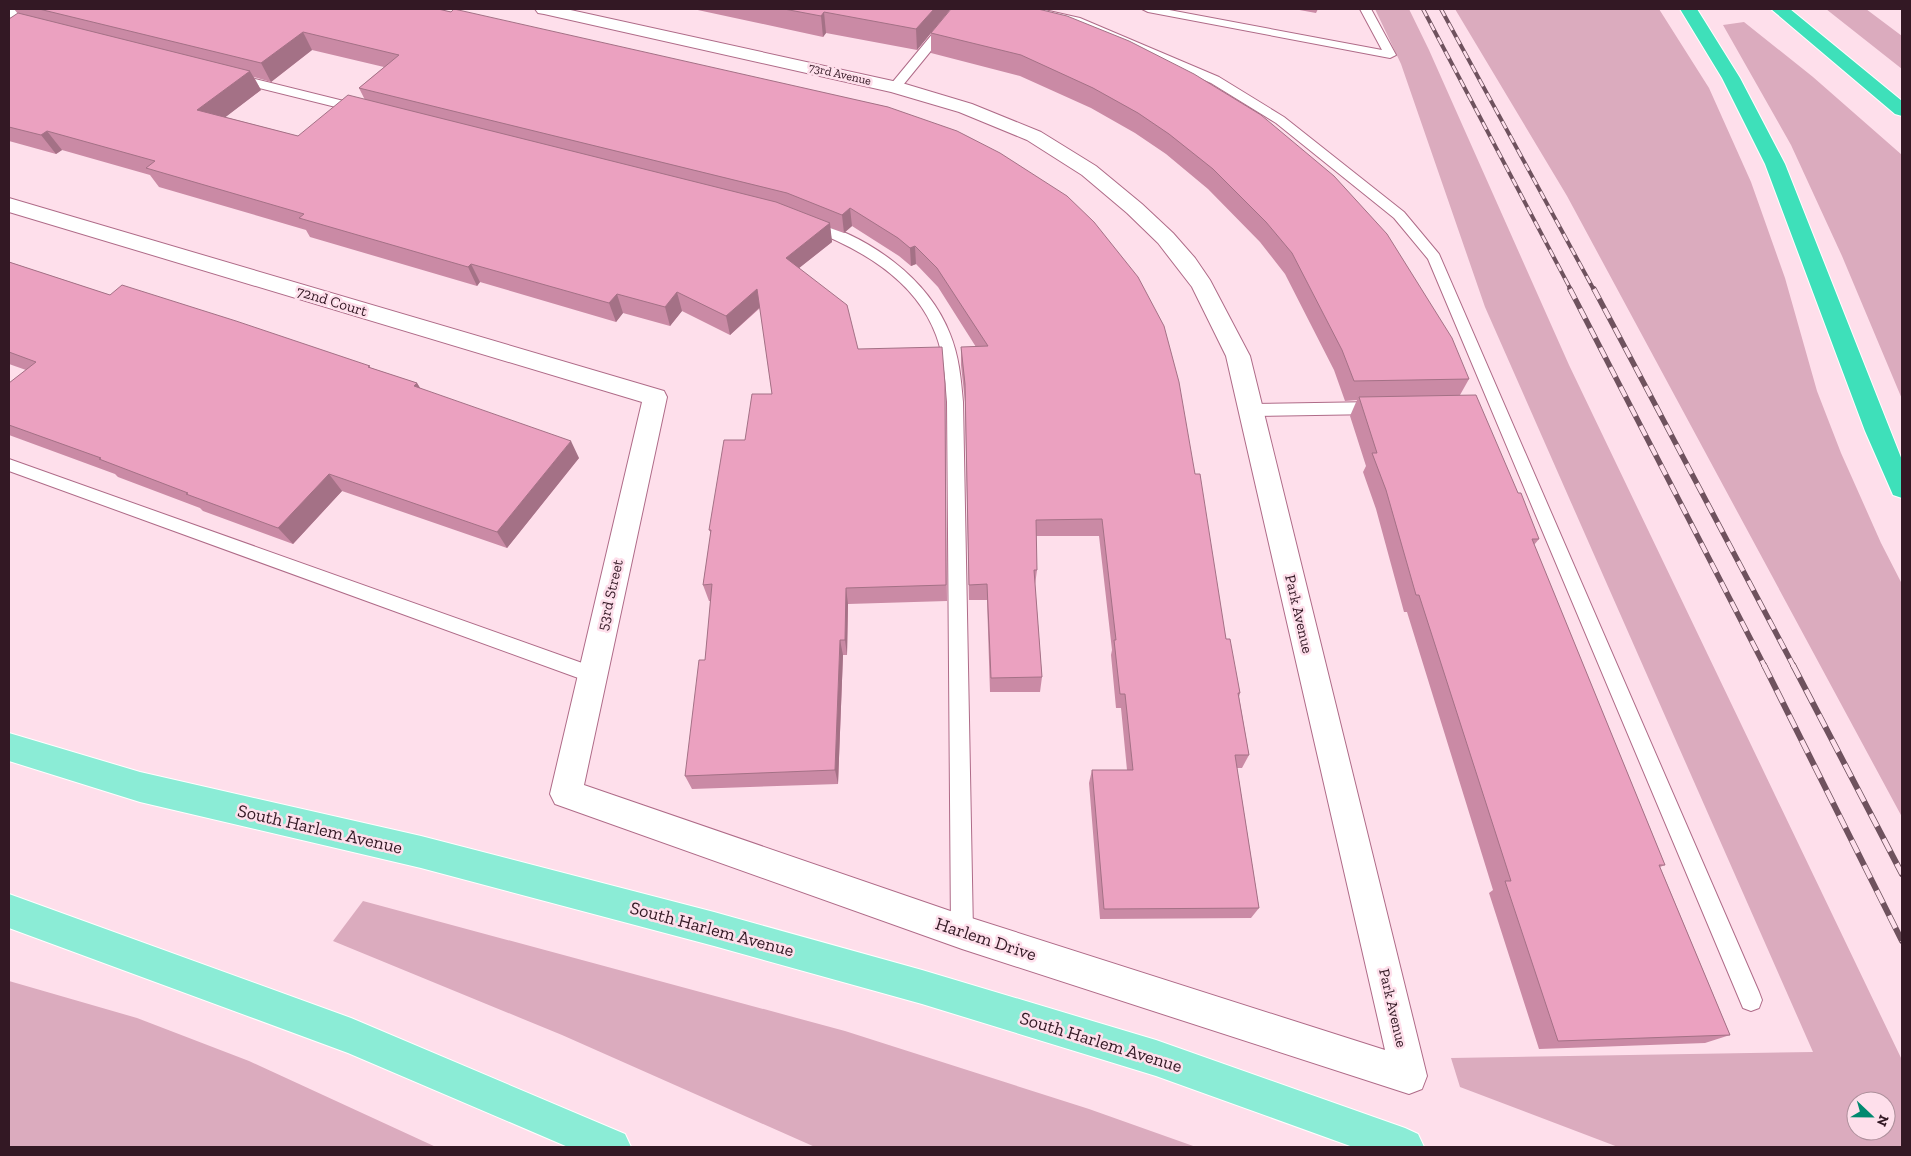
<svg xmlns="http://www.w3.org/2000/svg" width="1911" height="1156" viewBox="0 0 1911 1156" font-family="'Zilla Slab',serif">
  <rect width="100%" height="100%" fill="#fedfeb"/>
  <path fill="#dbabbe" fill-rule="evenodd" d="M1375 9H1409L1429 50 1569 365 1902 1060V1147H1618L1460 1087 1451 1058 1813 1052 1485 307 1401 64ZM1856 1101H1886V1131H1856Z
    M1455 9H1659L1709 88 1751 182 1785 278 1817 391 1841 453 1881 543 1902 584V817L1567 196Z
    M1826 9H1866L1902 36V69Z
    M1744 22 1813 77 1902 155V399L1842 256 1791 145 1723 25Z
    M363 901 845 1031 1089 1109 1196 1147H815L562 1035 333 941Z
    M9 981 137 1018 249 1061 436 1147H9Z"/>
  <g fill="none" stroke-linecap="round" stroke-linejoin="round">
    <defs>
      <path id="lane" d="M953 9H965L899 90H891L889 87 891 84Z
        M1020 9H1040L1080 18 1219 77 1284 117 1404 212 1439 254 1759 992 1762 1000 1759 1008 1751 1011 1743 1008 1428 259 1394 218 1276 123 1211 83 1073 23 1022 11Z
        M1142 9H1164L1382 50 1360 9H1371L1396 55 1390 58 1148 12Z
        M235 74 364 106 366 109 360 113 231 81 229 78Z
        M809 220C867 235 928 277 950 334 959 356 961 379 963 402L973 932 970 940 962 943 954 940 951 932 947 402C945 379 944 356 936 335 915 278 857 247 804 227L802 224 804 221Z
        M1376 402 1382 404 1384 408 1382 412 1376 414 1251 416 1245 414 1243 410 1245 406 1251 404Z
        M9 459 599 669 601 675 599 681 592 683 9 471Z"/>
      <path id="street" d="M9 9H24L15 17 9 18Z
        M535 9H566L902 83 972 104 1041 132 1096 166 1142 204 1173 233 1195 258 1210 280 1250 356 1427 1076 1422 1089 1409 1094 962 949 555 804 550 794 642 402 9 212V198L664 391 667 397 584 785 962 915 1385 1050 1226 356 1192 287 1158 243 1127 213 1082 175 1027 140 959 112 891 92 544 14 538 13Z"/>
      <path id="primary" d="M9 733 140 772 421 836 714 912 922 970 1156 1040 1405 1128 1418 1134 1424 1147H1353L1156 1076 922 1004 714 946 421 868 140 802 9 761Z
        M9 894 351 1018 625 1134 631 1147H568L348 1053 9 928Z"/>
      <path id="highway" d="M1680 9H1697L1740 78 1785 164 1902 460V498L1893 495 1865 431 1765 164 1722 78Z
        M1771 9H1790L1902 101V116L1895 114Z"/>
    </defs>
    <use href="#lane" stroke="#af6b88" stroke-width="2"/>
    <use href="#street" stroke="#af6b88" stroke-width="2"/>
    <use href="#primary" stroke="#fff" stroke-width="2"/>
    <use href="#highway" stroke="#fff" stroke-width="2"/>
    <use href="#lane" fill="#fff" fill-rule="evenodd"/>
    <use href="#street" fill="#fff" fill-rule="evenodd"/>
    <use href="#primary" fill="#8becd6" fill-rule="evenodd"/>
    <use href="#highway" fill="#3ee0ba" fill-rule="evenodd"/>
    <defs>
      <path id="rail-far2" d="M1423 9 1571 290
        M1441 9 1594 290"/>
      <path id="rail-far1" d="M1570 289 1765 667
        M1594 289 1794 667"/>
      <path id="rail" d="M1764 665 1902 941
        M1793 665 1902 874"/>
    </defs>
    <use href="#rail-far2" stroke="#6f525e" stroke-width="4"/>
    <use href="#rail-far1" stroke="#6f525e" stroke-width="5.5"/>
    <use href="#rail" stroke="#6f525e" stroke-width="6"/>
    <use href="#rail-far2" stroke="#fedfeb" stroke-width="2.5" stroke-dasharray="8" stroke-linecap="butt"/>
    <use href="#rail-far1" stroke="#fedfeb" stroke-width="4" stroke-dasharray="11" stroke-linecap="butt"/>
    <use href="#rail" stroke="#fedfeb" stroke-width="4.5" stroke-dasharray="14" stroke-linecap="butt"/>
  </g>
  <path fill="#ca8aa5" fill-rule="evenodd" d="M14 9H438L888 107 1195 474 1226 639 1240 693 1239 697 1249 755 1242 768H1237L1259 908 1251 918 1100 919 1089 783 1092 770H1127L1121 708H1116L1111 655 1112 650 1099 536H1036L1037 570 1035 585 1042 677 1040 692H990L987 600H969L965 402 961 365V347H976L938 287 916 264 911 266 899 256 852 226 844 233 830 228 832 242 799 268 858 349 945 384 947 601 848 604 847 655H843L838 784 692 789 685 776 705 660 711 601H709L703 585 711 533 709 530 745 440 772 394 760 308 730 335 682 311 670 326 623 313 616 322 480 282 477 286 310 237 306 230 159 187 150 175 62 150 56 154 9 141V19L18 14ZM312 50 384 67 359 88 365 100 298 136 225 117 261 90 254 77 271 82Z
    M693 9H949V11L917 50 826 33 823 37Z
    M1038 9 1469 379 1460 395 1518 493 1539 539 1534 545 1665 865 1660 867 1730 1035 1705 1043 1539 1049 1489 893 1493 890 1407 612H1404L1376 509 1363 472 1366 466 1350 416 1357 400 1345 401 1334 370 1285 274 1260 242 1208 189 1166 154 1135 133 1091 108 1020 76 931 53V33Z
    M1294 9H1318L1316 13Z
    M9 262 110 295 371 368 417 383 420 388 579 458 507 548 342 491 293 544 203 511 200 508 118 477 115 474 9 435V383L26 370 9 364Z"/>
  <path fill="#a47186" d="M934 9H949V11L917 50 916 29Z
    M824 12 826 33 823 37 821 16Z
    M303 32 312 50 271 82 261 63Z
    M250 71 261 90 210 129 197 110Z
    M47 131 62 150 56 154 41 135Z
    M850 208 852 226 844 233 842 215Z
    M830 223 832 242 789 276 786 258Z
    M915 246 916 264 911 266 910 248Z
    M471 264 480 282 477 286 468 267Z
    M757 289 760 307 730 335 726 316Z
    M677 292 682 311 670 326 665 307Z
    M617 294 623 313 616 322 609 303Z
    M417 383 428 401 414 386Z
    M571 441 579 458 507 548 497 532Z
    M329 474 342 491 293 544 278 528Z
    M846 588 848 604 847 655 845 640Z
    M840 640 843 655 838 784 835 770Z"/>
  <path fill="#eba1c0" stroke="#a47186" d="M39 9H438L451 12 454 9 888 107 957 131 1000 153 1067 196 1094 222 1138 277 1164 326 1179 382 1195 474H1200L1226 639H1230L1240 693H1238L1249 755H1235L1259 908 1104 909 1092 770H1133L1125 694H1120L1114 640H1116L1102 519 1036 520 1037 570H1034L1042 677 991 678 987 584 969 585 965 384 961 347 988 346 937 268 915 246 910 248 898 238 850 208 842 215 787 193 359 88 399 55 303 32 261 63Z
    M784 9H934L916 29 824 12 821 16Z
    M951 9H1038L1067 16 1129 41 1194 74 1261 115 1334 176 1387 234 1452 338 1469 379 1354 381 1342 350 1292 253 1266 222 1213 169 1169 134 1138 113 1093 88 1021 55 931 33Z
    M18 13 250 71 197 110 298 136 348 95 776 202 830 223 786 258 847 305 858 349 942 347 945 384 946 585 846 588 845 640H840L835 770 685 776 699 660H705L712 584 703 585 711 530H709L724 440H745L752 394H772L757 289 726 316 677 292 665 307 617 294 609 303 471 264 468 267 299 218 304 214 146 168 155 161 47 131 41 135 9 127V19Z
    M9 262 110 295 122 285 236 321 370 366 368 367 417 383 414 386 571 441 497 532 329 474 278 528 186 494 188 493 99 459 101 458 9 425V383L36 362 9 352Z
    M1476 395 1518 493H1521L1539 539H1532L1665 865H1659L1730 1035 1558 1041 1505 881H1511L1419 595H1416L1386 490 1372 453H1377L1359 397Z"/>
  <g text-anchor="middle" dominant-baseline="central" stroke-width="5" stroke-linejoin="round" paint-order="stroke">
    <g font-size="12" fill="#331824" stroke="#fedfeb">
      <text transform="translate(840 74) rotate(13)">73rd Avenue</text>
    </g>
    <g font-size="15" fill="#331824" stroke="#fedfeb">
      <text transform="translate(332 301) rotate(17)">72nd Court</text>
      <text transform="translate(610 595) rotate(-77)">53rd Street</text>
      <text transform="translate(1299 614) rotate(77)">Park Avenue</text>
      <text transform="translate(1393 1008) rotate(77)">Park Avenue</text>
    </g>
    <g font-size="18" fill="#331824" stroke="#fedfeb">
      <text transform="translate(320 829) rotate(13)">South Harlem Avenue</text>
      <text transform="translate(712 929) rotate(15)">South Harlem Avenue</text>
      <text transform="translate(986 939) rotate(18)">Harlem Drive</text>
      <text transform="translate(1101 1042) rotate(17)">South Harlem Avenue</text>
    </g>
  </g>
  <rect width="1911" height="1156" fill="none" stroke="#331824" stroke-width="20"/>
  <g transform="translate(1871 1116) rotate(112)"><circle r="24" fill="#fedfeb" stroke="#ad8f9b"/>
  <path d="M0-4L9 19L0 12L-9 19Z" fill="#00896f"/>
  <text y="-8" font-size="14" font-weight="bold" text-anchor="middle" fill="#331824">N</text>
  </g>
</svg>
